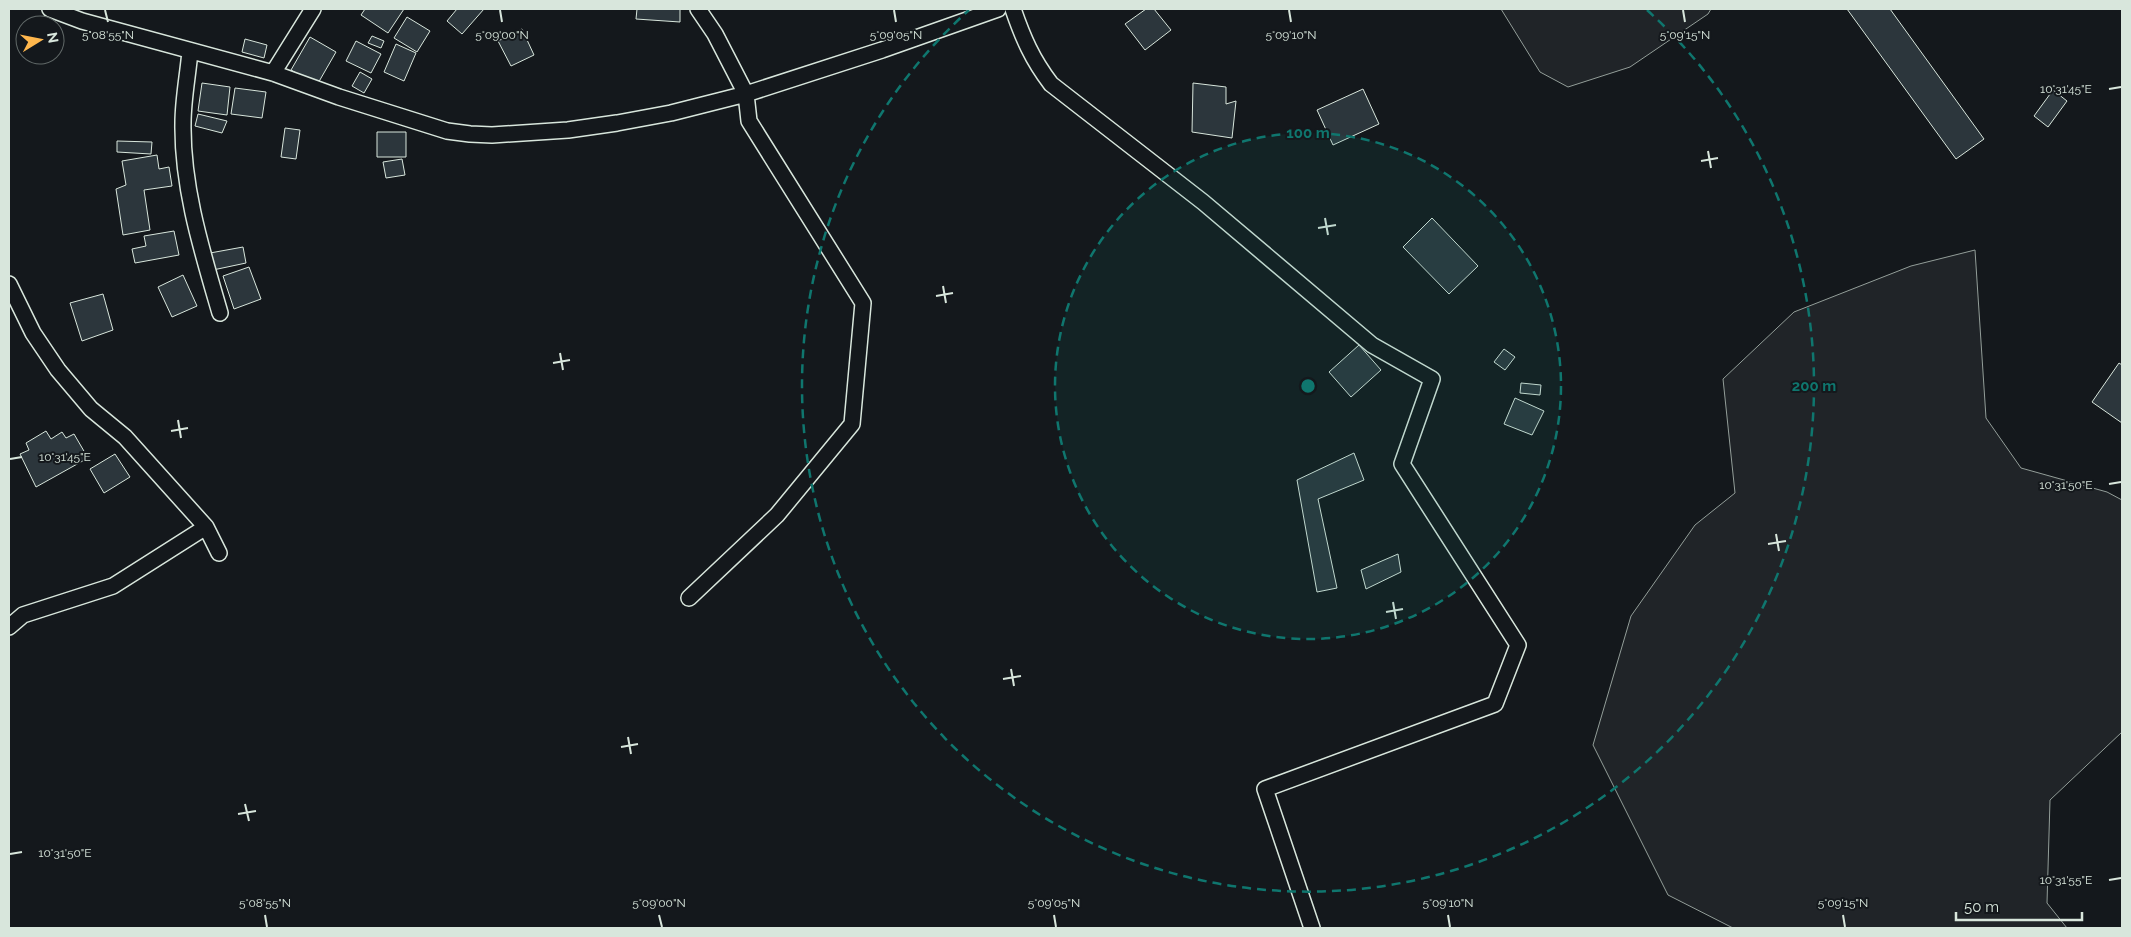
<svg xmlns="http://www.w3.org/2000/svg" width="2131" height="937" viewBox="0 0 2131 937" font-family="Raleway,sans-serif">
  <rect width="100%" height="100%" fill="#14181c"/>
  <path fill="#202428" stroke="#939e99" d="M1501 9H1711L1708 14 1630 67 1568 87 1540 72Z
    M1975 250 1986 418 2021 468 2107 492 2122 500V732L2050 800 2047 903 2067 928H1733L1668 895 1593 745 1631 616 1695 525 1735 493 1723 379 1794 312 1911 266Z"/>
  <path fill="#2c363c" stroke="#d8e6dc" d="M365 9H404L388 33 361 15Z
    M457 9H484L462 34 447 21Z
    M637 9H680V22L636 19Z
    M1146 9H1154L1171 30 1145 50 1125 24Z
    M1847 9H1890L1984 139 1956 159Z
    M407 17 430 31 417 52 394 38Z
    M522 29 534 55 511 66 498 41Z
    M372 36 384 41 381 48 368 43Z
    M310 37 336 52 317 85 291 70Z
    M245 39 267 45 264 58 242 52Z
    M356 41 381 54 371 73 346 61Z
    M396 44 416 53 404 81 384 72Z
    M360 72 372 79 364 93 352 86Z
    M202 83 230 87 227 115 198 111Z
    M1193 83 1226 87V104L1236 101 1232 138 1192 132Z
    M235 88 266 92 262 118 231 114Z
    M1363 89 1379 124 1333 145 1317 110Z
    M2053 90 2067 101 2048 127 2034 116Z
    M198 114 227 121 222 133 195 126Z
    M285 128 300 130 296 159 281 157Z
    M377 132H406V157H377Z
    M117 141 152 142 151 154 117 152Z
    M157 155 159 169 169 167 172 186 144 190 150 230 123 235 116 189 126 185 122 161Z
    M402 159 405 175 386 178 383 162Z
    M1432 218 1478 266 1449 294 1403 247Z
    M174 231 179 255 135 263 132 249 146 246 144 236Z
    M243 247 246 263 213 270 210 253Z
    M249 267 261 299 234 309 223 276Z
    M183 275 197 306 172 317 158 287Z
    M103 294 113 330 82 341 70 303Z
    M1359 345 1381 370 1351 397 1329 372Z
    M1504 349 1515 357 1505 370 1494 362Z
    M2119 363 2122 365V423L2092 402Z
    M1521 383 1541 385 1540 395 1520 393Z
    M1515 398 1544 411 1532 435 1504 424Z
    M46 431 51 439 62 432 66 438 74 434 88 458 36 487 20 454 29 450 26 443Z
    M1354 453 1364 480 1318 499 1337 588 1317 592 1297 480Z
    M115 454 130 477 104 493 90 469Z
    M1398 554 1401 572 1366 589 1361 570Z"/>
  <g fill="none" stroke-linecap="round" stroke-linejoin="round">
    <defs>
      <path id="street" d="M50 9 82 21 273 73 339 97 447 131 470 134 492 135 568 130 617 123 671 113 746 94 715 34 698 9
        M1013 9C1023 38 1032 59 1051 84L1203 202 1372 345 1432 379 1402 464 1518 645 1495 704 1265 789 1312 928
        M190 51C188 75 183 99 183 123 182 188 202 251 220 313
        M273 73 313 9
        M9 284 33 333 58 370 91 409 125 437 206 527 219 553
        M689 598 777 515 852 424 863 303 749 121 746 94 882 50 998 9
        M9 627 23 615 113 586 206 527"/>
    </defs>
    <use href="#street" stroke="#d8e6dc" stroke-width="18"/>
    <use href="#street" stroke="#14181c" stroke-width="15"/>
  </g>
  <path fill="none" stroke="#d8e6dc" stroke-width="2" d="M105 10 108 22M500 10 502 22M894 10 896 22M1289 10 1291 22M1683 10 1685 22M2109 89 2121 87M1708 151 1711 168M1701 161 1718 158M1325 218 1328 235M1318 228 1336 225M943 286 946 303M936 296 953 293M560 353 563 370M553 363 570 360M178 420 181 438M171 431 188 428M10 459 22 457M2109 484 2121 482M1776 534 1779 551M1768 544 1786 541M1393 602 1396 619M1386 612 1403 609M1011 669 1014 686M1003 679 1021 676M628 737 631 754M621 747 638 744M245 804 249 821M238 814 256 811M10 854 22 852M2109 880 2121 878M265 915 267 927M659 915 662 927M1054 915 1056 927M1448 915 1450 927M1843 915 1845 927"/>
  <circle cx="1308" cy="386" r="253" fill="#0f766e" fill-opacity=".12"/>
  <g fill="none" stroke="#0f766e" stroke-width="2.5" stroke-dasharray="9 6">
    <circle cx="1308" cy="386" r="253"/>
    <path d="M1647 10A506 506 0 1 1 969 10"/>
  </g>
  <g font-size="12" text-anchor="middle" fill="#d8e6dc" stroke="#14181c" stroke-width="4" stroke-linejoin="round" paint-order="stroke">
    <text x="108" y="39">5°08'55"N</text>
    <text x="502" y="39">5°09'00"N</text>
    <text x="896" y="39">5°09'05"N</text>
    <text x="1291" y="39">5°09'10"N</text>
    <text x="1685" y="39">5°09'15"N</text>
    <text x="2066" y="93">10°31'45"E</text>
    <text x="65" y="461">10°31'45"E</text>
    <text x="2066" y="489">10°31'50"E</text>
    <text x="65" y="857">10°31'50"E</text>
    <text x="2066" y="884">10°31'55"E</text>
    <text x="265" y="907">5°08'55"N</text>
    <text x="659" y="907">5°09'00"N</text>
    <text x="1054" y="907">5°09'05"N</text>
    <text x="1448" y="907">5°09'10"N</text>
    <text x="1843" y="907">5°09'15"N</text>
  </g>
  <circle cx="1308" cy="386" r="8" fill="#0f766e" stroke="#14181c" stroke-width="2.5"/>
  <g font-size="15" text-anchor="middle" font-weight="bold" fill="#0f766e" stroke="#14181c" stroke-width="4" stroke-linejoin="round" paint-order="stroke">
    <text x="1308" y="138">100 m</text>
    <text x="1814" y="391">200 m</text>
  </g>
  <rect width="2131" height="937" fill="none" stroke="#d8e6dc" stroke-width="20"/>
  <g transform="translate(40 40) rotate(80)"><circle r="24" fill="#14181c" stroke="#626a69"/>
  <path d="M0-4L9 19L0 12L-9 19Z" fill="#ffb74d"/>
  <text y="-8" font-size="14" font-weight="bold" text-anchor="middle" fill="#d8e6dc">N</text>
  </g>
  <path d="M1956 912v8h126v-8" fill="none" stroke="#d8e6dc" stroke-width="2.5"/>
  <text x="1964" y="912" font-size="15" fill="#d8e6dc" stroke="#14181c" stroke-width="4" paint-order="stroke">50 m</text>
</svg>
